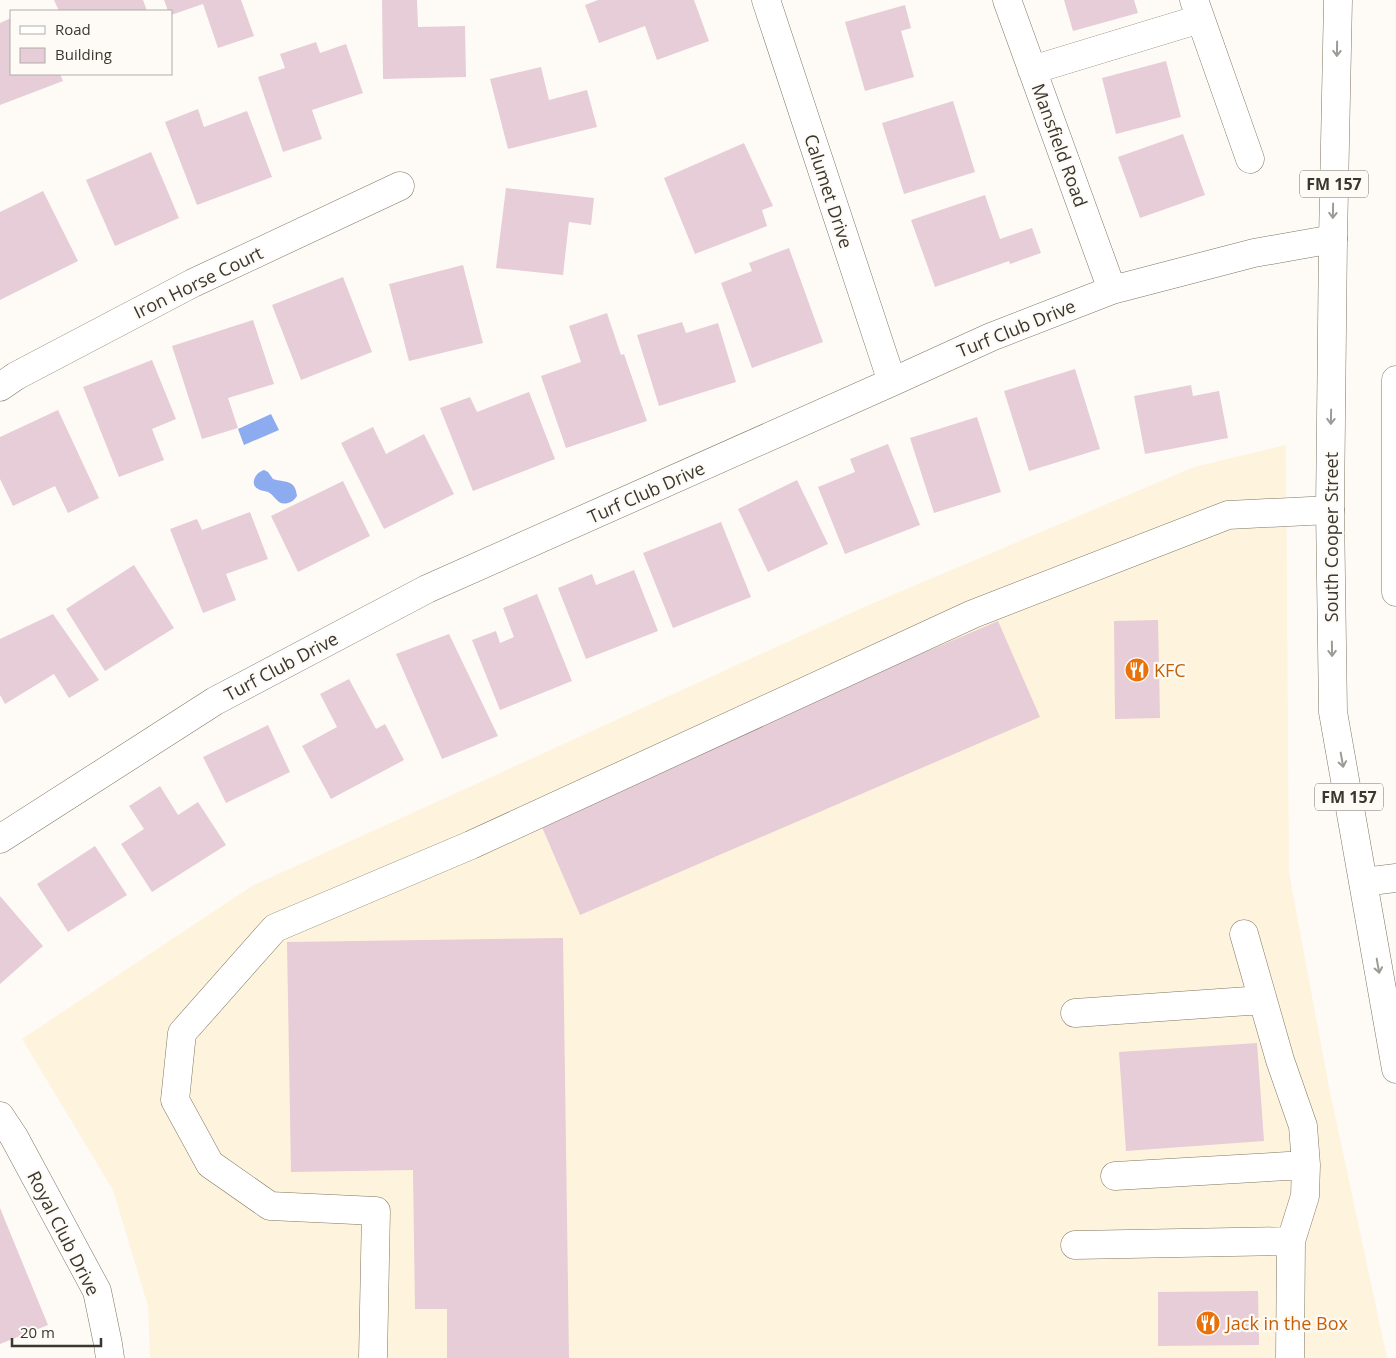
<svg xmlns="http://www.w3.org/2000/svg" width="1396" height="1358" viewBox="0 0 1396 1358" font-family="'Open Sans',sans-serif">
  <rect width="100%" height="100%" fill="#fefbf7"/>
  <path fill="#fef3dc" d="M1286 445 1289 873 1329 1087 1387 1358H150L148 1306 113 1190 22 1039 252 886 864 607 1194 467Z"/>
  <path fill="#8cacef" d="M271 414 279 430 244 445 238 429Z
    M264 470 268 472 273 479C286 483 295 479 297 496 294 500 292 502 288 503 277 506 276 496 268 492 266 491 262 491 260 490 249 486 254 473 264 470Z"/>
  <path fill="#e6cdd7" d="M54 0H143L147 11H59Z
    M164 0H241L254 36 218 48 203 4 171 15V11H168Z
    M382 0H417L418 27 465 26 466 77 383 79Z
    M598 0H694L709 41 657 60 645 26 599 43 585 5Z
    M1064 0H1134L1138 13 1073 31Z
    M905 5 911 28 901 31 914 77 865 91 845 22Z
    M11 18V74H60L63 81 0 105V23Z
    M316 42 320 53 346 44 363 93 312 110 322 139 283 152 258 77 285 68 280 54Z
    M1166 61 1181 117 1116 134 1102 78Z
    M541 67 549 100 587 90 597 127 508 149 490 79Z
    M953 101 975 172 904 194 882 123Z
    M198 109 204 127 247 111 272 177 197 205 165 122Z
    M1183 134 1205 195 1140 218 1118 157Z
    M744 143 773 206 762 210 767 226 695 254 664 178Z
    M151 152 179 218 115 246 86 180Z
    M506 188 594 198 591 225 569 222 563 275 496 268Z
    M43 191 78 261 0 300V212Z
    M985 195 1000 239 1032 228 1041 253 1010 264 1009 261 935 287 911 220Z
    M789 248 823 342 752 368 721 283 752 271 749 263Z
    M463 265 483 343 409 361 389 284Z
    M343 277 372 352 301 380 272 305Z
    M607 313 621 355 624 354 647 421 566 448 541 376 581 362 569 326Z
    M253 320 274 384 228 398 238 428 202 439 172 346Z
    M682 322 686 333 718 323 736 382 659 406 637 335Z
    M152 360 176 419 152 429 164 460 119 477 83 387Z
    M1075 369 1100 449 1029 471 1004 391Z
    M1191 385 1193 396 1219 391 1228 438 1145 454 1134 396Z
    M529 392 555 459 473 491 440 408 470 397 477 412Z
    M58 410 99 498 68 513 55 486 13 506 0 479V437Z
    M977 417 1001 492 934 513 910 438Z
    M373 427 386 454 424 434 454 494 384 529 341 443Z
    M888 444 920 525 845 554 818 487 855 472 850 459Z
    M797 480 828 544 768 572 738 509Z
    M343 481 370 536 298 572 271 516Z
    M250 512 268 559 226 574 236 600 203 613 170 529 197 519 202 530Z
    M721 522 751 597 673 628 643 553Z
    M134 565 174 628 105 671 66 609Z
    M634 570 658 631 586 659 558 588 592 574 596 585Z
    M537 594 572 681 500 710 472 640 496 631 500 643 514 637 503 608Z
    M53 614 99 680 69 698 54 674 5 704 0 695V639Z
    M1158 620 1160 718 1115 719 1114 621Z
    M998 621 1040 717 580 915 538 818Z
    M449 634 498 736 442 759 396 654Z
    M349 679 376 729 385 724 404 760 331 799 302 746 337 727 320 694Z
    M268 725 290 772 226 803 203 757Z
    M160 786 178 815 198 802 226 845 152 892 121 844 144 829 129 806Z
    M95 846 127 895 68 932 37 884Z
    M0 896 43 946 0 984Z
    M563 938 569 1358H447V1309H415L413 1170 291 1172 287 942Z
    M1257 1043 1264 1141 1126 1151 1119 1052Z
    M0 1208 48 1325 0 1344Z
    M1258 1291 1259 1345 1158 1346V1292Z"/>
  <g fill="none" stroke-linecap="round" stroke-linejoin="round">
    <defs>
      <path id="minor" d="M766 0 892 382
        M1007 0 1112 290
        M1194 0 1250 159
        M1032 70 1200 19
        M0 387 16 376 193 283 400 186
        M0 839 215 701 427 589 892 382 991 337 1112 290 1254 253 1333 239
        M1364 882 1396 878
        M1244 934 1280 1060 1303 1126 1306 1165 1305 1196 1291 1241 1290 1358
        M1075 1013 1263 1000
        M0 1116 14 1137 97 1291 108 1344 110 1358
        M1115 1176 1306 1165
        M1075 1245 1291 1241
        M373 1358 376 1211 270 1206 210 1164 175 1100 182 1033 275 928 471 845 973 614 1228 515 1330 510"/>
      <path id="major" d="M1338 0 1333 239 1330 510 1333 712 1396 1069
        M1396 380V592"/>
    </defs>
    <use href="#minor" stroke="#7f7662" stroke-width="29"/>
    <use href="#major" stroke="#7f7662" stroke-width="29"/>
    <use href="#minor" stroke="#fff" stroke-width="28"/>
    <use href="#major" stroke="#fff" stroke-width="28"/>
  </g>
  <defs><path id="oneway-shaft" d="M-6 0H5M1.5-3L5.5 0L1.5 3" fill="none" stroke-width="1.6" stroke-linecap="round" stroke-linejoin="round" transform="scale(1.25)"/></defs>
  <g stroke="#9d9b97">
    <use href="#oneway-shaft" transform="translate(1337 49) rotate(91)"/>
    <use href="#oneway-shaft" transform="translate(1333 211) rotate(91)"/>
    <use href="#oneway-shaft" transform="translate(1331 417) rotate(91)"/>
    <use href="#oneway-shaft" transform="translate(1332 649) rotate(89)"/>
    <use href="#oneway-shaft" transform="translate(1342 760) rotate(80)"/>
    <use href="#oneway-shaft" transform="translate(1378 966) rotate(80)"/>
  </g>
  <defs>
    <symbol id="restaurant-disc" viewBox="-11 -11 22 22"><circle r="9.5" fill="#e8710a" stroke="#fefbf7"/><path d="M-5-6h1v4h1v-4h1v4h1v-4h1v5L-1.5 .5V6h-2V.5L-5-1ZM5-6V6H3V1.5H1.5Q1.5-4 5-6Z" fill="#fff"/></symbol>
  </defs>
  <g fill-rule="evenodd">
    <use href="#restaurant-disc" x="1123" y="656" width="28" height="28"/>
    <use href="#restaurant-disc" x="1194" y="1309" width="28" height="28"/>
  </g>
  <g text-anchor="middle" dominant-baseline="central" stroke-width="4.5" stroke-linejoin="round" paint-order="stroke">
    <g fill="#fefbf7" stroke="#76726b" stroke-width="1">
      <rect x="1300" y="170.5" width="68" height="27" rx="4"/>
      <rect x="1315" y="783.5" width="68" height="27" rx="4"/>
    </g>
    <g font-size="16" font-weight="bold" fill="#3b372f">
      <text x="1334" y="184">FM 157</text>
      <text x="1349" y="797">FM 157</text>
    </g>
    <g font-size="18" fill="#3b372f" stroke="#fefbf7">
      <text transform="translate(1060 145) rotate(70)">Mansfield Road</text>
      <text transform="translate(829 191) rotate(72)">Calumet Drive</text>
      <text transform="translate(198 282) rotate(-26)">Iron Horse Court</text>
      <text transform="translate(1016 328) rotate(-22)">Turf Club Drive</text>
      <text transform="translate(646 492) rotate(-24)">Turf Club Drive</text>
      <text transform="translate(1331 537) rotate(-90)">South Cooper Street</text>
      <text transform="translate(281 666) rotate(-28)">Turf Club Drive</text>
      <text transform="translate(64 1233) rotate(63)">Royal Club Drive</text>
    </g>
    <g font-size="18" fill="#c56008" stroke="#fefbf7" text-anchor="start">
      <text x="1154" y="670">KFC</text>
      <text x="1226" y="1323">Jack in the Box</text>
    </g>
  </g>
  <rect x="10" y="10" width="162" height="65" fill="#fefbf7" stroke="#b0ada7"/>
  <rect x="20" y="26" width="25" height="8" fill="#ffffff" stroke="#b0ada7"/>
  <text x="55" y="35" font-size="15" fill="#3b372f">Road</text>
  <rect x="20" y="48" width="25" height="15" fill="#e6cdd7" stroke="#b0ada7"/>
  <text x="55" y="60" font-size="15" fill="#3b372f">Building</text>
  <path d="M12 1338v8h89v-8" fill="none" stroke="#3b372f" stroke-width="2.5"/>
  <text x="20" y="1338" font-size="15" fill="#3b372f" stroke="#fefbf7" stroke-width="4" paint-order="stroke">20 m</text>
</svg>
